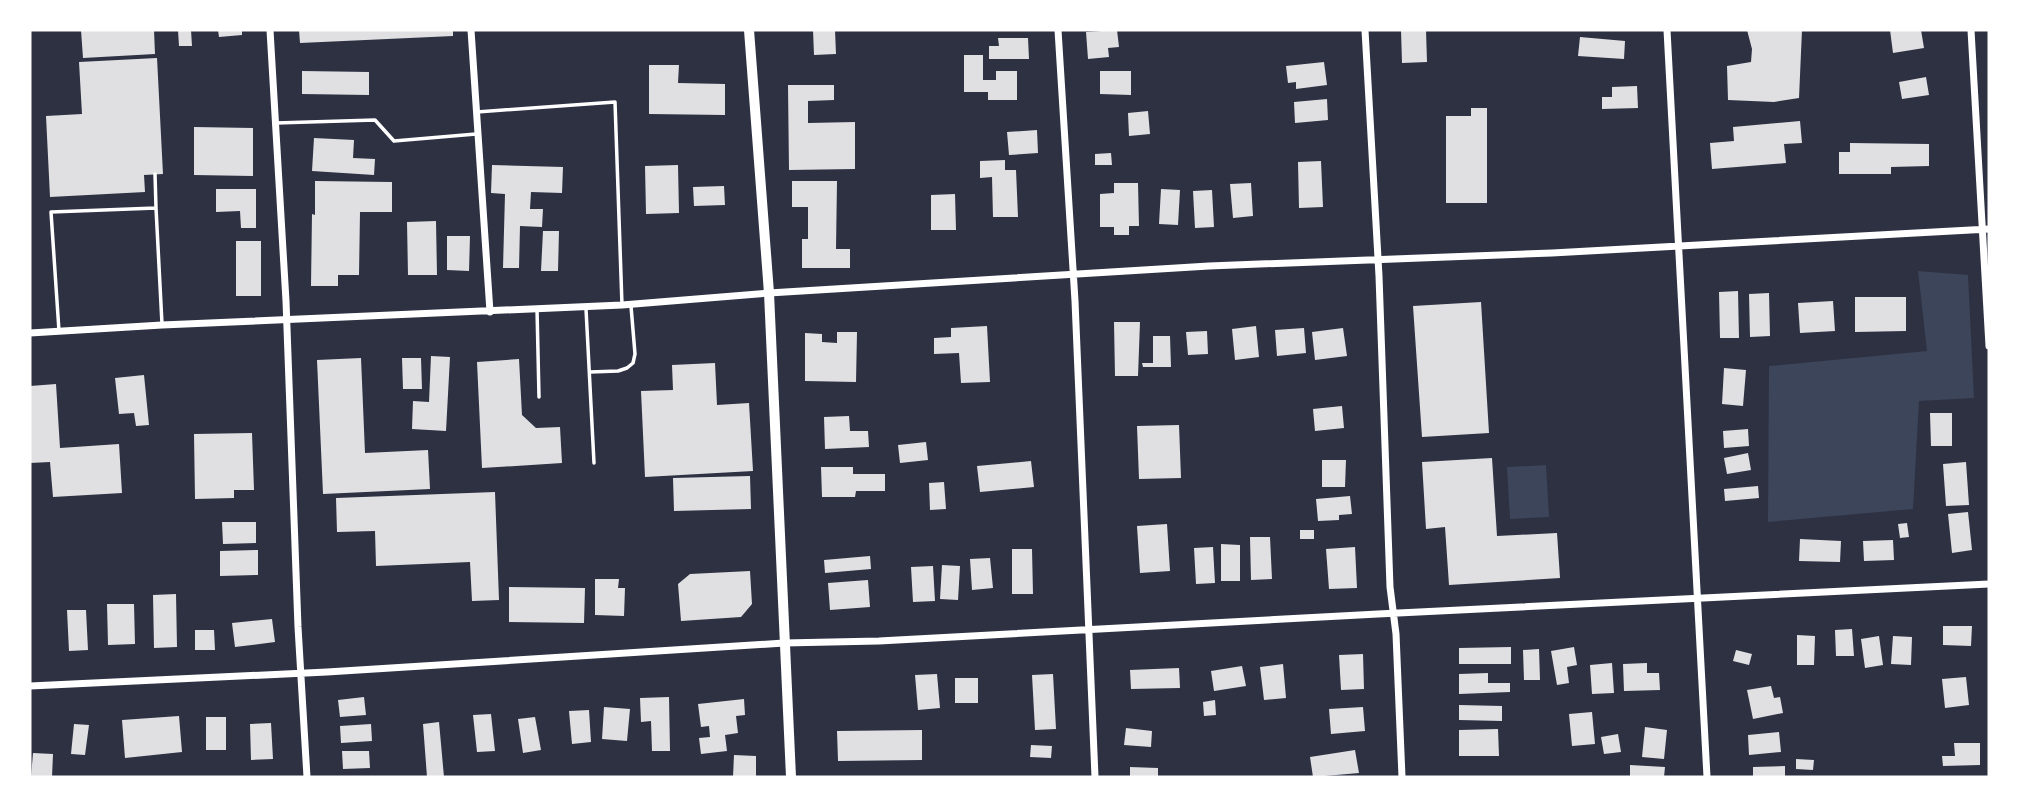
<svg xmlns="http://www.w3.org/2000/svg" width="2019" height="807" viewBox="0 0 2019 807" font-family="Commissioner,sans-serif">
  <rect width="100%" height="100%" fill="#2d3142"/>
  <path fill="#3c4559" d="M1918 271 1968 275 1974 398 1919 401 1913 509 1768 522 1769 366 1927 351Z
    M1546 465 1549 517 1510 519 1507 467Z"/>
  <path fill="#e0e0e3" d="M81 30H154L155 54 83 58Z
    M178 30H191L192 46H179Z
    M218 30H242V35L219 37Z
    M299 30H453V36L300 43Z
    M813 30H835L836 54 814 55Z
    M1117 30 1119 47 1108 48 1109 57 1088 59 1086 32Z
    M1401 30H1426L1427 62 1402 63Z
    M1747 30H1802L1799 98 1774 102 1728 100 1727 66 1751 62 1752 49Z
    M1890 30H1921L1924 48 1893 53Z
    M1580 37 1625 41 1624 59 1578 56Z
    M998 38H1028L1029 59H989V46H999Z
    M964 55H983V80H996V71H1017V100H988V92H964Z
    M157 58 163 174 144 175 145 192 50 197 46 116 82 114 79 62Z
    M1324 62 1327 85 1296 89V82L1288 83 1286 66Z
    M649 65H679L678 83 725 84V115L649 114Z
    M302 71 369 72V95L302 94Z
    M1100 71H1131V95L1100 94Z
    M1926 77 1929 95 1902 99 1899 82Z
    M788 85H834V100L808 101V123L855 122V169L789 170Z
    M1637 86 1638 108 1602 109V97H1612V87Z
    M1327 99 1328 120 1295 123 1294 102Z
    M1471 108H1487V203H1446V116H1471Z
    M1148 111 1150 134 1129 136 1128 113Z
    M1800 121 1802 143 1784 144 1786 163 1712 169 1710 143 1734 141 1733 127Z
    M194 127 253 128V176L194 175Z
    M1037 130 1038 153 1009 155 1007 132Z
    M314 138 354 140 353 158 375 159 374 175 312 171Z
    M1850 143 1929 144V166L1891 167V174H1839V152H1850Z
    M1111 153 1112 165H1095V154Z
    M1005 160V170H1016L1018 217H993L992 177 980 178V161Z
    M1321 161 1323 207 1299 208 1298 162Z
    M492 165 563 167 562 193 531 192 530 209H543L542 227 520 226 519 268H503L505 194 491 193Z
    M678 165 679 213 646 214 645 166Z
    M315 181 392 182V212H360L359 275H338V286H311L312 214 315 215Z
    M792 181H837L836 249H850V268H802V239H808V207H792Z
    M1114 183H1138L1139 226H1129V235H1114V227H1100V194L1114 193Z
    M1251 183 1253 216 1233 218 1230 184Z
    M724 186 725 205 694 206 693 187Z
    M216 189H256V228H241L240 211 216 212Z
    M1161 189 1180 190 1178 225 1159 224Z
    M1212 190 1214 227 1195 228 1193 191Z
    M955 194 956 230H931V195Z
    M436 221 437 275H408L407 222Z
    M543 231H559L558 271H541Z
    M447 236H470L469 271 447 270Z
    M236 241H261V296H236Z
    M1738 291 1739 338H1720L1719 292Z
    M1769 293 1770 336 1750 337 1749 294Z
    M1855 297H1906V331L1855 332Z
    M1833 301 1835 331 1800 333 1798 303Z
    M1481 302 1489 433 1422 437 1413 306Z
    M1114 322H1140L1138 376H1115Z
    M987 326 990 382 961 383 959 353 934 354V338L951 337V328Z
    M1256 326 1259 357 1235 360 1232 329Z
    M1304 328 1306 353 1277 356 1275 330Z
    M1343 328 1347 356 1315 360 1312 332Z
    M1207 331 1208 354 1188 355 1186 332Z
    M837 332H857L856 382 805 381V333L822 334V342L837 343Z
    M1153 336H1170L1171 367H1143L1142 363H1153Z
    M431 356 450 357 446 431 412 429 413 401 429 402Z
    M361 358 365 453 428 450 430 489 323 494 317 360Z
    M402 358H421L422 389H403Z
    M519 359 522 415 536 428 560 427 562 463 482 468 477 362Z
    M715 363 717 405 749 403 753 471 645 477 641 391 673 390 672 365Z
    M1724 368 1746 370 1743 406 1722 404Z
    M144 375 149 425 136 426 134 413 119 414 115 378Z
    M56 384 60 448 119 444 122 493 53 497 50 462 30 463V386Z
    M1342 406 1344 428 1315 431 1313 409Z
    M1930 413H1952V446H1931Z
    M849 416 850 431H868L869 447 825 449 824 417Z
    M1179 425 1181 478 1139 479 1137 426Z
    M1748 429 1749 446 1724 448 1723 431Z
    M252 433 254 490H234V498L195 499 194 434Z
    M926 442 928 460 900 463 898 445Z
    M1748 453 1751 470 1727 474 1724 458Z
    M1492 458 1497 536 1557 533 1560 578 1449 585 1445 527 1426 529 1422 462Z
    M1322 460H1346L1345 487H1322Z
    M1031 461 1034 487 980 492 977 466Z
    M1966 462 1969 505 1946 506 1943 464Z
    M821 467H853V474H885V491H856L855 497H822Z
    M750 476 751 509 674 511 673 478Z
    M944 482 946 509 930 510 929 483Z
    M1758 486 1759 498 1725 501 1724 489Z
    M495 492 499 600 472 601 470 562 376 566 375 531 337 532 336 498Z
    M1350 496 1352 514 1339 515V520L1318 521 1316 499Z
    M1968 512 1972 550 1952 553 1948 514Z
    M222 522H256V543L223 544Z
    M1907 523 1909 537 1900 538 1898 524Z
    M1167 524 1170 571 1140 573 1137 526Z
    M1300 530H1314V539H1300Z
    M1250 537H1270L1272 579 1251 580Z
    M1800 539 1841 541 1840 562 1799 561Z
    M1893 540 1894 560 1864 561 1863 541Z
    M1221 544 1240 545V581H1221Z
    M1213 547 1215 583 1196 584 1194 548Z
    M1355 547 1357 588 1329 589 1326 549Z
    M1012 549H1032L1033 594H1012Z
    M258 550V575L220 576V551Z
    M870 556 871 569 825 573 824 560Z
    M990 558 993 588 972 590 970 559Z
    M942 565 960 566 958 600 940 599Z
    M933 566 935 601 913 602 911 567Z
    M750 571 752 604 741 617 681 621 678 584 690 574Z
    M595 579H619L618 588H625L624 616 595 615Z
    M868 580 870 607 830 610 828 583Z
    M509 587 585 588 584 623 509 622Z
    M176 594 177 647 154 648 153 595Z
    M107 604H134L135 644 108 645Z
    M67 610H86L88 650 69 651Z
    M272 619 275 642 235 647 232 623Z
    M1943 626H1972L1971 646 1943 645Z
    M1852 629 1854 656H1836L1835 630Z
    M195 630H214L215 650H195Z
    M1797 635 1815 636 1814 665H1797Z
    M1879 636 1883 665 1865 668 1861 639Z
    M1893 636 1912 637 1911 665 1891 664Z
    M1511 647V664H1459V648Z
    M1574 647 1577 665 1567 667 1569 683 1557 685 1551 651Z
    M1539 649 1540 680H1524L1523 650Z
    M1736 650 1752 654 1749 665 1733 661Z
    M1363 654 1364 689 1341 690 1339 655Z
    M1612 663 1614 693 1592 694 1590 665Z
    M1647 663V673H1659L1660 690 1624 691 1623 664Z
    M1283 664 1286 698 1264 700 1260 667Z
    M1242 666 1246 686 1214 691 1211 671Z
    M1179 668 1180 688 1131 689 1130 670Z
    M1488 673V683H1510V692L1459 694V674Z
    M937 674 940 708 918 710 915 675Z
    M1053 674 1056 729 1035 730 1032 675Z
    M1966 677 1969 705 1945 708 1942 679Z
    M955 678H978V703H955Z
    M1771 686 1774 698 1780 697 1783 713 1753 719 1747 690Z
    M364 697 366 715 340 717 338 700Z
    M669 697 670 751H652L651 721 641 722 640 698Z
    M744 699 745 715 736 716 738 733 725 735 727 751 701 754 699 738 710 737 709 726 701 727 698 704Z
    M1215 700 1216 715 1204 716 1203 702Z
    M1459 705 1502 706V721L1459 720Z
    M604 707 630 709 627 741 602 739Z
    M1363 707 1365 731 1331 734 1329 709Z
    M589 710 591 742 572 744 569 711Z
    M1592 712 1595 744 1572 746 1569 714Z
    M491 714 495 751 477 752 473 715Z
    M179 716 182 752 125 758 122 720Z
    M206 717H226V750H206Z
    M535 717 541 750 523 753 518 719Z
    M439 722 444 777H427L423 724Z
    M271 723 273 759 251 760 250 724Z
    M74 724 89 725 85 755 71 754Z
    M371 724 372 741 341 743 340 726Z
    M1645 727 1667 730 1664 759 1642 757Z
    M1126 728 1152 731 1151 747 1124 745Z
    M1498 729 1499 756H1459V730Z
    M922 730V760L838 761 837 731Z
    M1779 732 1781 752 1749 755 1748 735Z
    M1618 734 1621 752 1604 754 1601 737Z
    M1954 743H1980V765L1943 766 1942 756H1955Z
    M1031 745 1052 746 1051 758 1030 757Z
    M1355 750 1359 773 1313 777 1310 757Z
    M342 751H369L370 768 343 769Z
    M33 753 53 754 52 777H31Z
    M734 755 756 756V777H733Z
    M1796 759 1814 760 1813 770 1796 769Z
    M1630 765 1665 767 1664 777H1630Z
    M1785 766V777H1753V767Z
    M1130 767 1158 768V777H1130Z"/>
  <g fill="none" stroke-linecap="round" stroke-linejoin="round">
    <path stroke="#fff" stroke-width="3.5" d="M477 112 615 102 622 305
      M276 123 375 120 394 141 476 134
      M155 174 156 208
      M537 309 539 397
      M586 309 594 463
      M59 331 51 212 156 208 162 324
      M590 372 618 371 627 368 633 363 635 354 631 306"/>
    <path stroke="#fff" stroke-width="7" d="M270 30 286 301 298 627 307 777
      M471 30 490 312
      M1058 30 1075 301 1095 777
      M1365 30 1379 276 1390 587 1396 634 1402 777
      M1667 30 1707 777
      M1971 30 1989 346
      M30 333 162 325 622 305 769 293 1209 266 1552 253 1989 229
      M30 686 327 672 784 643 879 641 1378 614 1989 584"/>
    <path stroke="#fff" stroke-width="10" d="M749 30 769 293 791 777"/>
  </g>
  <rect width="2019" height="807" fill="none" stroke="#ffffff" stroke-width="63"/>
</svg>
